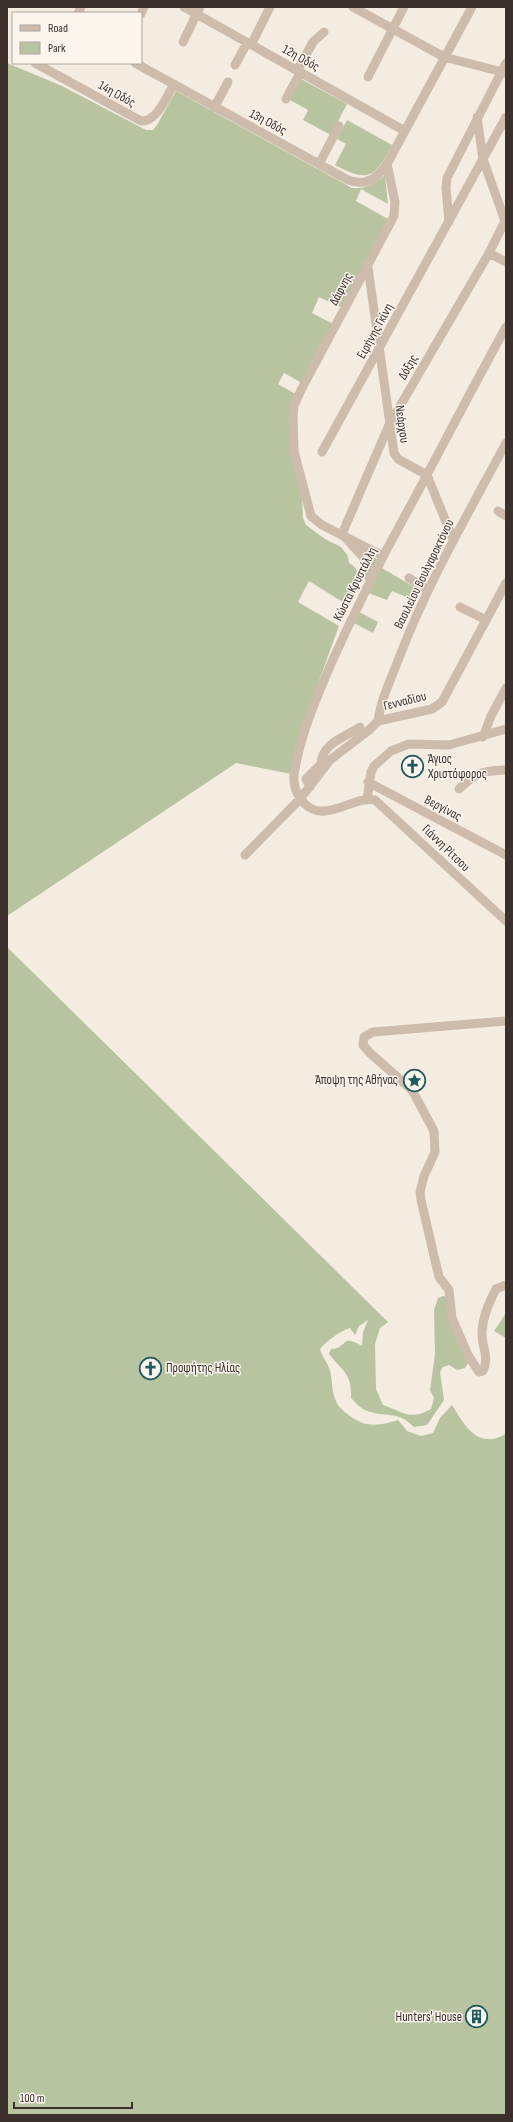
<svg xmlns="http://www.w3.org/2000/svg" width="513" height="2122" viewBox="0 0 513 2122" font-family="'Sofia Sans Condensed',sans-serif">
  <rect width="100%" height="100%" fill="#f4ebe1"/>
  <path fill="#b8c4a0" d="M7 63 62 86 146 130H153L157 125 176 91 352 188C366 189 374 184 385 175L388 204 361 189 356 201 388 219 343 308 319 297 312 313 333 324 302 383 284 373 278 384 297 395 293 404 301 476 303 518 306 525 325 539 341 547 348 556 349 563C368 574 357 591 349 606L309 581 298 602 339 626 301 730 291 774 236 763 7 916Z
    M301 79 347 104 331 135 303 120 308 110 290 100Z
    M347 120 392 145C375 178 369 183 335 165L346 144 337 139Z
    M360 547 378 560 372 569Z
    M380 567 421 591 416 601 392 591 387 600 368 593Z
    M359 612 378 622 373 633 354 623Z
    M7 947 388 1322 380 1328 375 1344 376 1389 383 1405C404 1412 409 1421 431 1409L434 1398 430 1390 435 1354 434 1310 438 1298 443 1296 446 1297 470 1360 465 1368 457 1370 449 1365 443 1367 440 1372 444 1400 427 1425 414 1427C396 1409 386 1419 365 1410 360 1408 355 1402 351 1398 352 1373 343 1372 329 1354L331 1349C349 1348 340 1333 362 1346L363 1332 368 1320 359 1326 355 1335 350 1328C342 1330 325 1342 320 1349 322 1357 328 1363 330 1371 333 1381 331 1391 336 1401 339 1410 358 1423 367 1424 377 1426 389 1423 398 1420L407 1431 421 1436 433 1433 440 1418 452 1405C465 1426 478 1450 506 1434V2115H7Z
    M506 1313V1338L494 1331Z"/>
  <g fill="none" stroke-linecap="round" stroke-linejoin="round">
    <path stroke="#cdbbac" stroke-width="9" d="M184 7 405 131
      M353 7 444 57 506 73
      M78 13 81 7
      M141 14 144 7
      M183 42 200 7
      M251 45 270 7
      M35 63 141 121C157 122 167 96 174 84
      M135 63 348 180C367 187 377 178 387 164L472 7
      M235 65 247 43
      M297 71 313 42 324 32
      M368 77 404 7
      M286 99 300 73
      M214 108 228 82
      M477 117 483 159 505 221
      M319 164 339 126
      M449 222 446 188 447 178 506 63
      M489 253 506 262
      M368 267 394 453 398 459 427 475 453 539
      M506 327C474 385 444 443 413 501 383 555 355 610 330 666 316 699 301 734 295 769 292 781 295 794 304 803 324 825 354 795 375 800L506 921
      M322 452 506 117
      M498 511 506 516
      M383 556 322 525 311 516 294 451 293 415 294 406 301 390 394 216 395 202 387 164
      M409 578 427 590
      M370 580 363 557 342 534 389 425 489 253 506 219
      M460 607 486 620
      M378 721C381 699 391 679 399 658 428 582 468 514 506 443
      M483 737 491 716 506 688
      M368 782 506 855
      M310 787 306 779 321 764C322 743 344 738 360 727
      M459 789C477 772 481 771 506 770
      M367 800 371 772 374 766 391 751 409 744 449 745 506 729
      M245 855 300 799 330 760 368 731 378 721 432 709 442 702 506 583
      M506 1021 373 1032 364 1037 363 1045 370 1053 412 1090 434 1131 435 1152 424 1176 420 1192 421 1200 439 1277 449 1290 452 1318 468 1355 479 1372 483 1371C490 1357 481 1346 482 1331 483 1315 489 1302 496 1289L506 1285"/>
  </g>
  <defs>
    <symbol id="church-ring" viewBox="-11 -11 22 22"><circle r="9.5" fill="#fbf5ee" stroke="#1f5a5e" stroke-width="1.5"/><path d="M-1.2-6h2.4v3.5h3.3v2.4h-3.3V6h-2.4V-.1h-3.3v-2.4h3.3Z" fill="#1f5a5e"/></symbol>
    <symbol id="sight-ring" viewBox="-11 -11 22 22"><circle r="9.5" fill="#fbf5ee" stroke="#1f5a5e" stroke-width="1.5"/><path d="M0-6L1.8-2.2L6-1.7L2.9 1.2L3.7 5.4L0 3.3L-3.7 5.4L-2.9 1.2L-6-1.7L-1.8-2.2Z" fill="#1f5a5e"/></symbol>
    <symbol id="building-ring" viewBox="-11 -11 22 22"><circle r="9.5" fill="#fbf5ee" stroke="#1f5a5e" stroke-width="1.5"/><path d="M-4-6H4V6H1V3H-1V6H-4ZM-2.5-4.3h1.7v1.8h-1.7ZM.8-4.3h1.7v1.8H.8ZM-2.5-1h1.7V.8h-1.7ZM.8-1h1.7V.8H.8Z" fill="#1f5a5e"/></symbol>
  </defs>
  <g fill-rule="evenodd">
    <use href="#church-ring" x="400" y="754" width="25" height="25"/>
    <use href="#sight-ring" x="402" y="1068" width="25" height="25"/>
    <use href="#church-ring" x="138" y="1356" width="25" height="25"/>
    <use href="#building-ring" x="464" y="2004" width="25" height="25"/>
  </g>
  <g text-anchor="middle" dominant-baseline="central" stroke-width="3" stroke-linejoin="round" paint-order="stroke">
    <g font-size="13" fill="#3b302b" stroke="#fbf5ee">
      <text transform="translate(301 58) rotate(29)">12η Οδός</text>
      <text transform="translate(117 94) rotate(29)">14η Οδός</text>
      <text transform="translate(268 122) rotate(28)">13η Οδός</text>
      <text transform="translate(341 289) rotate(-62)">Δάφνης</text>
      <text transform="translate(375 331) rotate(-61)">Ειρήνης Γκίνη</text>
      <text transform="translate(408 367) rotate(-60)">Δόξης</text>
      <text transform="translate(402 424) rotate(82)">Νεάρχου</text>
      <text transform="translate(424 574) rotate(-64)">Βασιλείου Βουλγαροκτόνου</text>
      <text transform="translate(355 584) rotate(-63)">Κώστα Κρυστάλλη</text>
      <text transform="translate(405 701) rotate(-14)">Γενναδίου</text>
      <text transform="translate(443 808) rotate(28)">Βεργίνας</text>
      <text transform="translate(446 848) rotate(44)">Γιάννη Ρίτσου</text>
    </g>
    <g font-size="13" fill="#3b302b" stroke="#fbf5ee" text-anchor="start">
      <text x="428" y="759">Άγιος<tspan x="428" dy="15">Χριστόφορος</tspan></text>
      <text x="398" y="1080" text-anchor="end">Άποψη της Αθήνας</text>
      <text x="166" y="1368">Προφήτης Ηλίας</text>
      <text x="462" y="2017" text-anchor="end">Hunters' House</text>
    </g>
  </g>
  <rect width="513" height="2122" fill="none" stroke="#3b302b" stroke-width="16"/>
  <rect x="12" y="12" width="130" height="52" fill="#fbf5ee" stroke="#aea6a0"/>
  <rect x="20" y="25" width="20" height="6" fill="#cdbbac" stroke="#aea6a0"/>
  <text x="48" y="32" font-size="12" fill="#3b302b">Road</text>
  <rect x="20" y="42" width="20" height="12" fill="#b8c4a0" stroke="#aea6a0"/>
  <text x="48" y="52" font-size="12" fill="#3b302b">Park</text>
  <path d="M14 2102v6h118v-6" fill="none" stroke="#3b302b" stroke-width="2"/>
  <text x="20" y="2102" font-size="12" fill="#3b302b" stroke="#fbf5ee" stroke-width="3" paint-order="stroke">100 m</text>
</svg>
